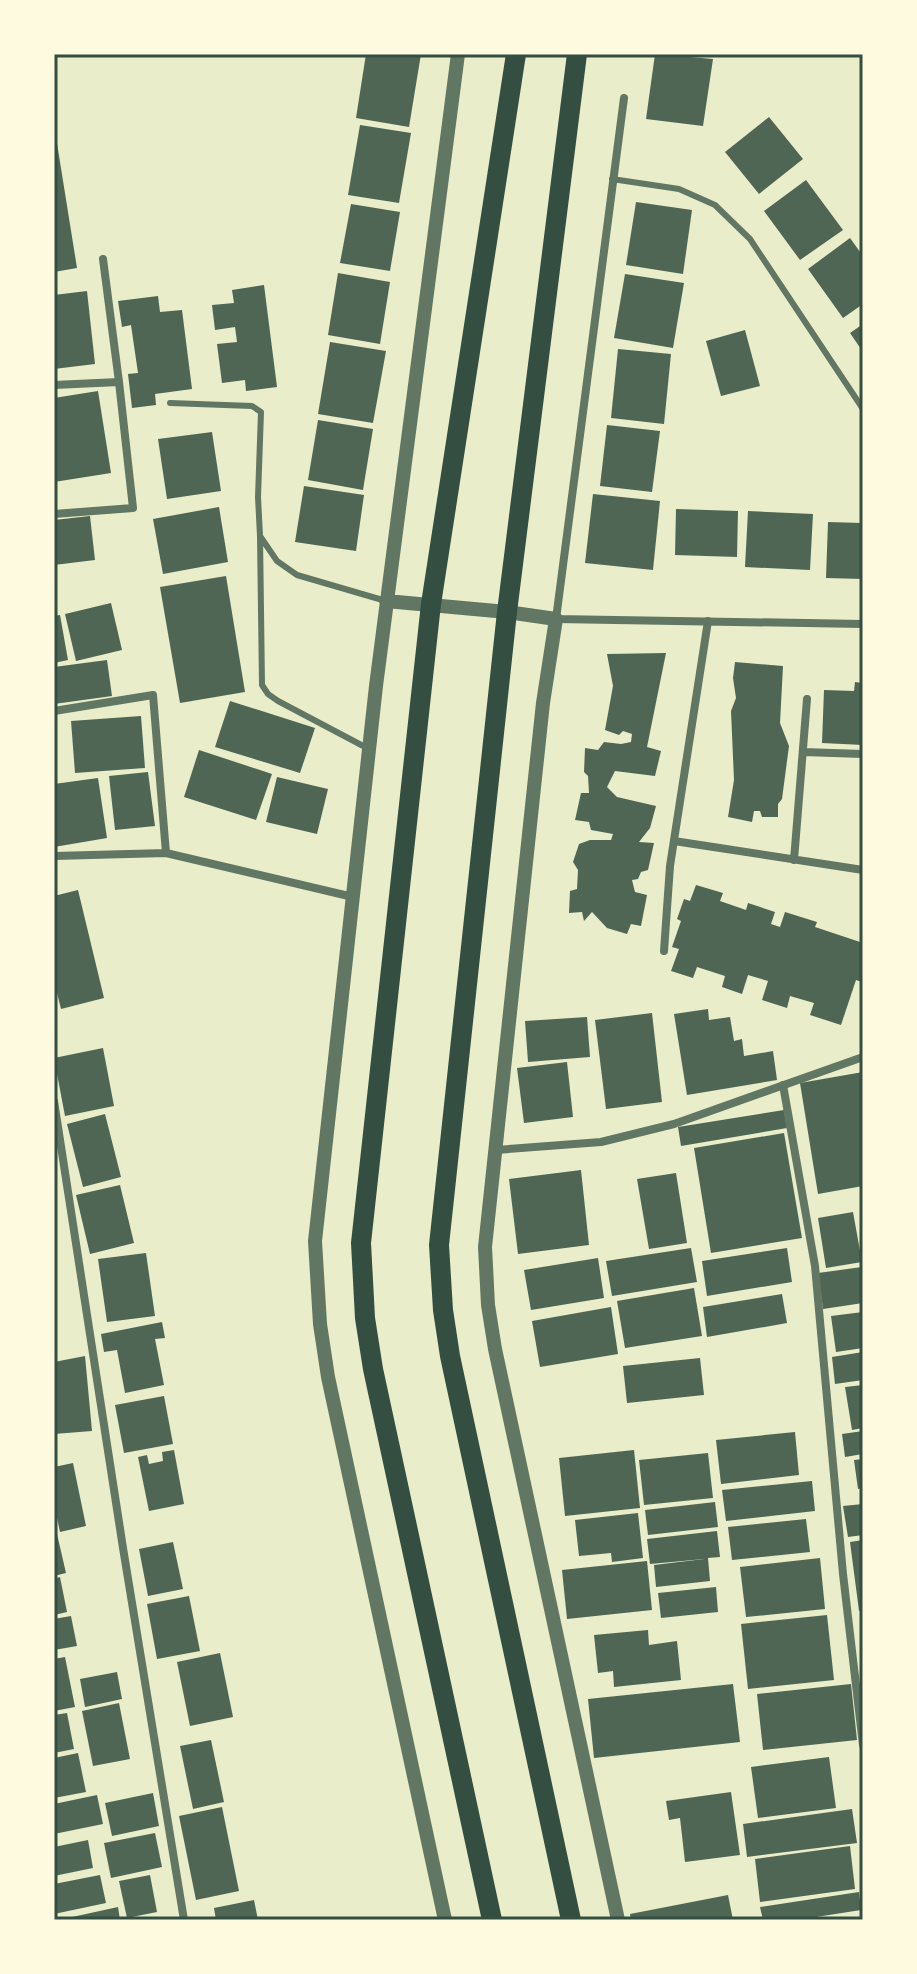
<svg xmlns="http://www.w3.org/2000/svg" width="917" height="1974" viewBox="0 0 917 1974" font-family="'Asap Condensed',sans-serif">
  <rect width="100%" height="100%" fill="#e9edc9"/>
  <path fill="#4f6655" d="M366 54H421L409 127 356 118Z
    M655 54 713 59 703 126 646 119Z
    M769 117 803 159 759 194 725 152Z
    M360 125 411 133 399 203 348 195Z
    M56 137 77 268 54 272V138Z
    M806 180 843 230 800 260 764 211Z
    M636 202 692 210 683 274 626 265Z
    M351 204 400 212 390 271 340 263Z
    M850 238 863 256V304L843 318 808 269Z
    M338 273 390 282 380 344 328 335Z
    M625 274 684 283 673 348 614 338Z
    M264 285 277 387 246 391 245 380 222 383 217 344 237 342 235 327 215 330 212 305 234 303 232 290Z
    M87 291 95 364 54 369V295Z
    M158 296 160 312 182 310 192 389 155 394 156 405 132 408 128 374 138 373 131 325 122 327 118 301Z
    M863 324V352L850 333Z
    M745 330 760 386 721 396 706 341Z
    M330 342 386 351 373 423 318 414Z
    M618 349 671 354 664 424 611 418Z
    M98 391 111 473 54 482V398Z
    M318 420 373 429 363 490 308 480Z
    M607 425 660 431 652 492 600 486Z
    M212 432 221 491 167 499 158 439Z
    M304 486 364 495 356 551 295 542Z
    M593 494 660 501 653 570 585 563Z
    M219 507 228 562 163 574 153 519Z
    M676 509 738 511 737 557 675 555Z
    M748 511 813 514 810 570 745 567Z
    M90 516 95 560 54 565V520Z
    M828 522 863 523V579L826 578Z
    M226 576 245 692 180 703 160 587Z
    M111 603 122 650 76 661 65 614Z
    M60 615 68 660 54 663V616Z
    M666 653 647 747 661 751 655 776 615 771 607 787 617 797 656 806 650 828 639 842 654 843 648 870 641 872 638 879 632 880 635 892 647 895 641 926 631 924 627 934 607 928 592 912 584 921 582 912 569 913 570 891 577 889 578 870 573 862 579 844 590 840H611L613 834 591 830 589 822 575 820 581 793H589L588 776 584 772 585 748 598 750 604 742 621 744 631 742 632 734 623 731 619 735 605 730 613 686 607 654Z
    M107 660 112 696 54 704V667Z
    M735 662 783 666 780 723 789 746 782 799 778 804V817H762L760 811H754L752 822 728 817 734 780 731 711 736 698 733 678Z
    M855 682 863 683V745L822 743 824 690 854 691Z
    M230 701 315 728 300 773 215 747Z
    M141 716 145 768 75 773 71 721Z
    M199 750 272 774 256 820 184 797Z
    M148 772 155 826 115 830 109 776Z
    M277 777 328 789 317 834 266 822Z
    M98 778 107 838 54 847V784Z
    M696 885 723 893 720 901 746 910 748 903 775 912 771 924 780 927 785 912 817 922 815 927 863 943V978L862 982 856 980 841 1025 810 1015 814 1003 790 996 787 1008 762 1000 768 981 748 975 742 994 722 987 725 976 697 967 693 978 671 971 679 949 672 947 681 921 677 919 684 899 690 901Z
    M78 890 104 998 61 1009 54 981V896Z
    M708 1009 709 1020 730 1017 734 1041 742 1039 744 1056 773 1051 777 1080 687 1095 674 1014Z
    M652 1013 662 1102 606 1109 595 1020Z
    M587 1017 590 1057 528 1062 525 1021Z
    M103 1048 114 1106 65 1116 54 1058Z
    M567 1062 573 1117 524 1123 517 1068Z
    M863 1072V1186L818 1194 800 1083Z
    M784 1110 787 1128 681 1146 678 1127Z
    M105 1114 121 1177 83 1187 67 1124Z
    M784 1133 802 1238 711 1253 694 1148Z
    M581 1170 589 1245 518 1254 509 1179Z
    M676 1173 687 1243 649 1249 637 1179Z
    M120 1185 134 1243 90 1254 76 1195Z
    M853 1212 862 1262 826 1268 818 1218Z
    M691 1248 697 1282 612 1296 606 1261Z
    M787 1248 792 1282 707 1296 702 1261Z
    M146 1253 155 1316 107 1322 98 1259Z
    M598 1258 604 1298 531 1310 524 1270Z
    M862 1267 863 1303 823 1309 818 1273Z
    M694 1288 702 1336 625 1348 617 1301Z
    M782 1294 787 1323 707 1337 703 1307Z
    M611 1307 618 1354 540 1367 532 1321Z
    M863 1312V1348L836 1352 831 1316Z
    M162 1322 165 1338 155 1339 164 1385 125 1393 117 1350 104 1352 101 1334Z
    M863 1352V1380L835 1384 832 1357Z
    M85 1356 92 1431 54 1434V1362Z
    M700 1358 704 1395 627 1403 623 1366Z
    M863 1385V1428L852 1430 845 1387Z
    M164 1396 173 1444 124 1453 115 1405Z
    M863 1431V1454L845 1457 842 1434Z
    M795 1432 799 1475 721 1484 716 1440Z
    M174 1450 184 1504 149 1511 138 1457 147 1455 149 1464 163 1461 162 1452Z
    M634 1450 640 1508 565 1516 559 1458Z
    M708 1453 713 1498 644 1505 639 1460Z
    M863 1459V1488L858 1489 854 1460Z
    M73 1463 86 1526 60 1532 54 1503V1467Z
    M812 1481 815 1511 726 1521 722 1490Z
    M715 1502 718 1527 648 1535 645 1510Z
    M863 1504V1535L848 1537 843 1506Z
    M638 1513 643 1558 612 1562 611 1553 579 1556 575 1520Z
    M806 1519 810 1552 732 1560 728 1527Z
    M54 1521 66 1573 54 1576Z
    M717 1531 720 1557 708 1558 710 1581 656 1587 654 1565 704 1559 650 1564 647 1539Z
    M863 1540V1610L859 1611 850 1542Z
    M173 1542 183 1589 148 1596 139 1549Z
    M820 1558 825 1609 746 1617 740 1567Z
    M647 1561 652 1610 567 1619 562 1570Z
    M60 1577 67 1612 54 1615V1579Z
    M716 1587 718 1612 661 1618 658 1593Z
    M189 1596 200 1651 157 1659 147 1604Z
    M827 1615 834 1680 748 1689 741 1624Z
    M71 1616 77 1646 54 1650V1619Z
    M648 1630 649 1645 677 1641 681 1680 614 1687 613 1671 598 1673 594 1635Z
    M220 1653 233 1717 190 1726 177 1662Z
    M65 1657 75 1707 54 1711V1659Z
    M117 1672 122 1699 85 1707 80 1679Z
    M733 1684 740 1742 594 1758 588 1699Z
    M851 1684 857 1740 763 1750 757 1694Z
    M119 1703 130 1759 93 1766 82 1711Z
    M67 1713 74 1749 54 1753V1715Z
    M211 1740 224 1802 193 1809 180 1746Z
    M78 1753 86 1792 54 1798V1758Z
    M829 1757 836 1808 758 1818 751 1767Z
    M731 1792 740 1855 685 1862 680 1818 669 1820 666 1801Z
    M153 1793 159 1826 112 1836 105 1803Z
    M97 1795 103 1824 54 1834V1804Z
    M222 1807 239 1891 196 1900 179 1816Z
    M852 1809 857 1843 747 1857 743 1824Z
    M155 1833 162 1867 111 1878 104 1843Z
    M88 1840 93 1868 54 1876V1847Z
    M850 1846 855 1889 760 1902 755 1859Z
    M100 1875 106 1903 54 1914V1884Z
    M150 1875 157 1912 127 1918 119 1881Z
    M859 1892 861 1910 797 1920H763L760 1907Z
    M728 1895 733 1920H631L630 1914Z
    M254 1900 258 1920H216L214 1908Z
    M118 1907 120 1920H63V1919Z"/>
  <g fill="none" stroke-linecap="round" stroke-linejoin="round">
    <path stroke="#617663" stroke-width="6" d="M612 179 679 189 715 205 750 239 863 409
      M170 403 252 406 261 412 258 497 260 536 277 561 297 575 386 601
      M260 536 262 685 268 694 278 701 367 748"/>
    <path stroke="#617663" stroke-width="8" d="M624 98 556 619 863 624
      M103 259 119 382
      M54 385 119 382 133 508 54 514
      M54 711 153 695 166 853
      M803 752 863 754
      M674 841 863 870
      M54 856 166 853 353 897
      M794 860 807 699
      M664 951 670 866 708 621
      M783 1085 815 1266 843 1574 863 1745
      M54 1101 123 1548 184 1920
      M496 1150 601 1142 674 1124 863 1057"/>
    <path stroke="#617663" stroke-width="14" d="M386 601 507 612 556 619 543 703 485 1247 488 1305 495 1349 618 1920
      M445 1920 328 1377 320 1324 315 1241 376 686 458 54"/>
    <path stroke="#344e41" stroke-width="20" d="M492 1920 373 1369 365 1318 361 1243 431 604 516 54
      M571 1920 450 1356 443 1310 439 1245 507 612 577 54"/>
  </g>
  <rect width="917" height="1974" fill="none" stroke="#fefae0" stroke-width="112"/>
  <rect x="56" y="56" width="805" height="1862" fill="none" stroke="#344e41" stroke-width="3"/>
</svg>
